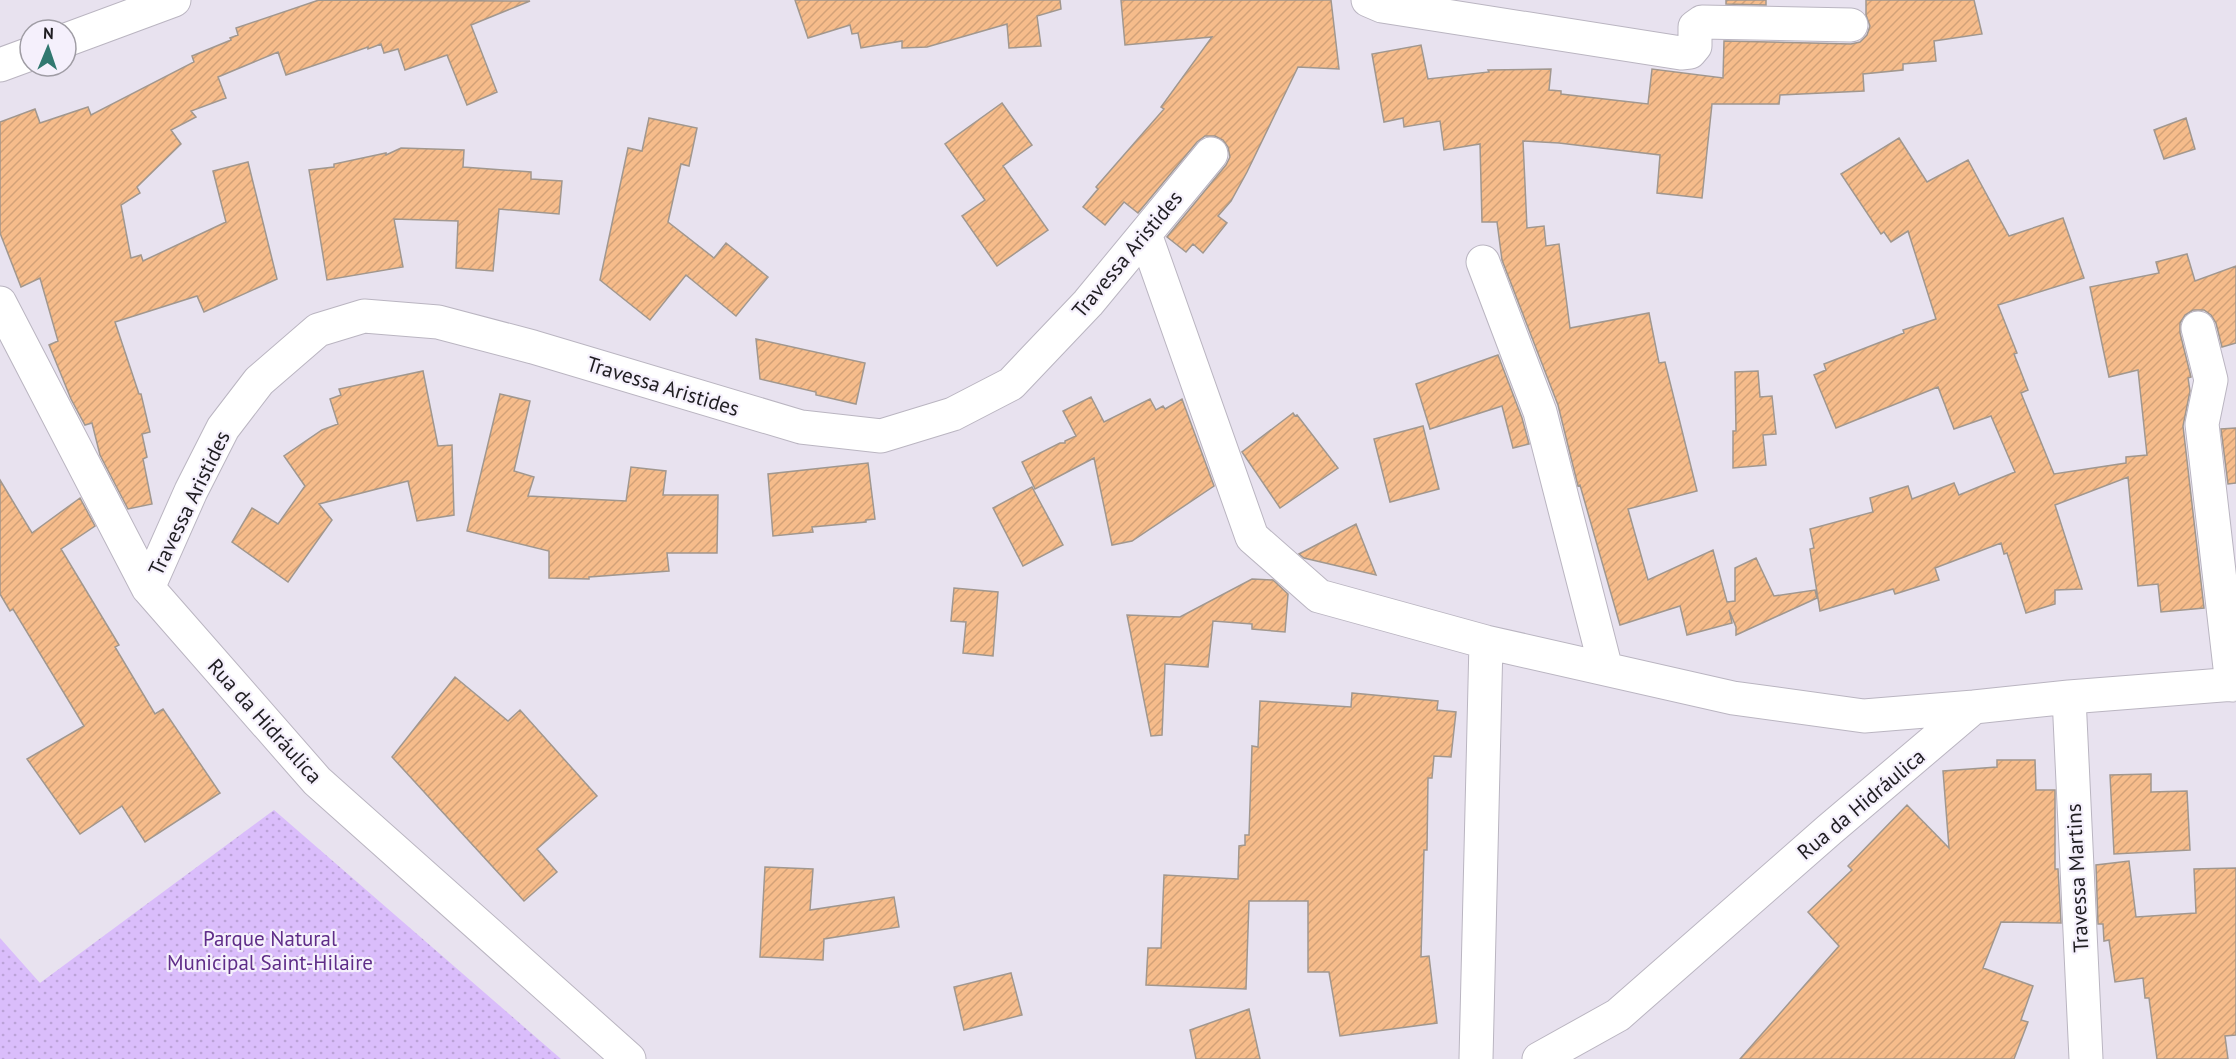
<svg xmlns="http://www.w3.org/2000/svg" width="2236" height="1059" viewBox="0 0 2236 1059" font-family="'PT Sans',sans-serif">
  <defs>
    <pattern id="grass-dots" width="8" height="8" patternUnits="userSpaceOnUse" patternTransform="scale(1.5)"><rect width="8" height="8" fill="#dabdfb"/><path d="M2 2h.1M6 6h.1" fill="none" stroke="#bba2d7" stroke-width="1.8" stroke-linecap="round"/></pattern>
    <pattern id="building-hatch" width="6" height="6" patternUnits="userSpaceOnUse" patternTransform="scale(1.5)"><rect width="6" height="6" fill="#f6bc8b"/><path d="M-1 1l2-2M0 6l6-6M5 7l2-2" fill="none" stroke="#d2a178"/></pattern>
  </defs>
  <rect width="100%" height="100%" fill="#e8e2ef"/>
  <path fill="url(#grass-dots)" d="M274 810 561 1059H0V938L40 983Z"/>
  <path fill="url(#building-hatch)" stroke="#a1978e" stroke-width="1.5" d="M319 0 530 1 471 25 497 92 467 105 447 55 405 70 398 49 384 53 381 44 368 49V47L286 75 278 52 218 77 226 98 191 111 196 117 171 130 181 144 137 187 140 193 121 205 131 258 141 255 143 261 226 222 213 171 248 162 277 279 204 312 197 296 115 322 139 394H141L150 432 142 434 147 457 143 459 152 504 128 509 100 455 92 423 85 425 71 399 49 345 58 341 40 278 21 287 0 233V122L35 109 40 123 88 107 91 115 194 62 192 56 231 40 230 38 238 35 236 28Z
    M795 0H1060L1061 9 1037 16 1041 46 1009 48 1007 24 927 47 902 48V41L861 48 858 33 852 34 850 25 808 38Z
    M1121 0H1331L1339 69 1298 67 1247 172 1231 201 1218 216 1227 223 1203 253 1193 244 1186 252 1167 237 1226 165 1230 157 1228 147 1223 140 1215 136H1205L1197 142 1138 213 1124 202 1105 225 1083 207 1098 189 1096 187 1164 109 1161 107 1212 37 1125 45Z
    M1726 0H1766V5L1726 4Z
    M1866 0H1974L1982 34 1934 41 1936 61 1903 64V70L1863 74 1864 91 1780 95 1779 104H1712L1702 198 1657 193 1660 155 1559 143 1523 141 1527 228 1544 226 1546 246 1559 244 1570 328 1649 313 1659 363 1665 362 1697 491 1628 509 1648 580 1713 550 1727 602 1735 601V568L1756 558 1774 596 1815 590 1817 598 1736 635V627L1729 610 1732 623 1687 635 1680 606 1620 625 1580 485 1578 486 1558 405 1502 260 1497 222H1482L1480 144 1444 150 1440 121 1404 127 1403 118 1384 122 1372 54 1421 45 1428 79 1489 72 1488 70 1551 69 1549 90 1561 91V94L1648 104 1652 69 1723 78 1724 41 1851 44 1860 42 1867 35 1870 26 1866 15Z
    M1002 103 1032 145 1003 166 1048 230 997 266 962 216 985 200 945 144Z
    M649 118 697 128 689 166 681 164 668 222 714 258 726 243 768 277 736 316 686 275 650 320 600 280 628 148 642 151Z
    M2186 118 2195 149 2164 159 2154 130Z
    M1899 138 1927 182 1968 160 2009 236 2063 218 2084 278 1998 305 2017 353 2014 354 2028 390 2021 393 2054 474 2126 463V457L2147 455 2138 370 2109 377 2090 287 2159 273 2156 262 2187 254 2195 281 2236 266V343L2222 347 2216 323 2211 315 2204 310H2193L2185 315 2180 323V333L2191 377 2188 378 2190 391 2183 426 2204 608 2161 612 2158 584 2138 586 2128 477 2055 505 2082 589 2055 590V604L2026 613 2007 553 2004 554 2001 543 1935 568 1939 580 1895 594 1893 589 1820 611 1810 549 1814 548 1810 529 1873 512 1870 498 1908 486 1912 499 1954 483 1959 495 2015 472 1991 416 1954 429 1938 387 1836 428 1814 375 1826 370 1824 364 1904 333 1903 330 1936 319 1908 231 1891 242 1884 232 1881 234 1841 174Z
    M401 148 464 150 463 167 531 172V179L562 181 559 214 499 209 493 271 456 268 458 221 394 219 403 267 327 280 309 170 334 167V164L386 153V155Z
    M756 339 865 363 856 404 816 395V392L760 379Z
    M1498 355 1522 418 1529 444 1513 448 1502 406 1430 429 1416 384Z
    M423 371 438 446 452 445 454 515 417 521 408 481 319 504 332 520 288 582 232 542 252 508 278 524 305 486 284 456 322 430 338 424 330 399 341 395 339 389Z
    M1758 371 1760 397 1772 396 1776 434 1763 435 1766 465 1733 468V431H1736L1735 372Z
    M500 394 530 401 514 471 534 477 528 496 626 501 631 467 666 471 663 495H718L717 553H667L669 571 589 577V579L549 578V551L467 531Z
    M1091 397 1104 422 1150 399 1156 410 1163 406 1165 409 1182 399 1214 486 1132 541 1112 545 1094 458 1035 489 1022 462 1060 443H1065V441L1076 436 1063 411Z
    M1293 413 1295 416 1297 415 1338 468 1280 508 1242 452Z
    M1423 426 1439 489 1390 502 1374 439Z
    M2236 428V483L2228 484 2221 429Z
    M868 463 875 519 866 520V522L812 527 813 532 773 536 768 474Z
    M0 480 32 533 80 498 95 526 61 549 119 645 115 647 155 714 163 709 220 793 145 842 122 806 80 834 27 759 84 726 13 609 10 611 0 594Z
    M1032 487 1063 545 1023 566 993 508Z
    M1356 524 1376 575 1304 558 1299 554Z
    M1252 579 1273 580 1288 594 1285 632 1252 629V624L1213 621 1208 667 1165 664 1162 735 1151 736 1127 615 1180 617Z
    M954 588 998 592 993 656 963 653 966 622 951 621Z
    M455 677 508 721 520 710 597 796 537 849 557 872 524 901 392 757Z
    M1352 693 1438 701 1437 710 1456 712 1451 757 1434 756 1432 778H1428L1427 850H1424L1421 957 1429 956 1437 1023 1340 1036 1329 972H1308V901H1249L1246 989 1146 985 1148 948H1161L1164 875 1238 879 1239 846 1245 845V835H1249L1252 746 1258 747 1260 701 1351 707Z
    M1997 760H2035L2036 790H2055V869H2058L2061 923 2001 922 1983 968 2033 986 2021 1020 2028 1022 2014 1059H1740L1839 946 1808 912 1852 870 1848 866 1907 805 1949 848 1943 771 1997 767Z
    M2151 774V792L2187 791 2190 850 2114 854 2110 775Z
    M2129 861 2136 917 2196 913 2194 869 2236 868V1035L2225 1036 2228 1059H2157L2149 998H2145L2143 978 2115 982 2109 940 2104 941 2103 924H2098L2096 865Z
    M765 867 813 869 810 910 894 897 899 927 824 939 823 960 760 957Z
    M1011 973 1022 1015 964 1030 954 987Z
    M1249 1009 1260 1059H1196L1190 1030Z"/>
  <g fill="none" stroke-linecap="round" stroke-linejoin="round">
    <defs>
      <path id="minor" d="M1368 0 1382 6 1681 53 1690 52 1695 46V27L1702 22 1851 25
        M66 40 174 0
        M0 65 30 54
        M1145 234 1252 537 1319 596 1486 642 1733 698 1864 716 1974 707
        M1483 262 1540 412 1606 669
        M0 303 148 588 317 781 629 1059
        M2198 328 2211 380 2202 424 2232 685
        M148 588 191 491 223 428 259 381 318 330 364 316 438 322 533 347 801 427 881 436 953 414 1011 384 1088 303 1211 154
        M2069 697 2086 1059
        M1476 1059 1486 642
        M1539 1059 1618 1015 1829 830 1974 707 2069 697 2236 684"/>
    </defs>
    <use href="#minor" stroke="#bab5c1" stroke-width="35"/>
    <use href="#minor" stroke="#fff" stroke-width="33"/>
  </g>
  <g text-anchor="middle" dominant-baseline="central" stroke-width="4.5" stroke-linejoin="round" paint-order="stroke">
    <g font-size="21" fill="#1f1d21" stroke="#f5f0fc">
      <text transform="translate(1127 254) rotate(-50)">Travessa Aristides</text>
      <text transform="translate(663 386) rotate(17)">Travessa Aristides</text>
      <text transform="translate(189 503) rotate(-64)">Travessa Aristides</text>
      <text transform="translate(265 721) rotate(48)">Rua da Hidráulica</text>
      <text transform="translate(1861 804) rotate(-40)">Rua da Hidráulica</text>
      <text transform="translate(2077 878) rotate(-93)">Travessa Martins</text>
    </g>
    <g font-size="21" fill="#5f2d88" stroke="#f5f0fc">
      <text x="270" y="938">Parque Natural<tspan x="270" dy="24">Municipal Saint-Hilaire</tspan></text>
    </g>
  </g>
  <g transform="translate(48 48) rotate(2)"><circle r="28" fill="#f5f0fc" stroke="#9f9ca4" stroke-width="1.5"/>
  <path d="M0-4.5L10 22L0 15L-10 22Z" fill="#317870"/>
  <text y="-9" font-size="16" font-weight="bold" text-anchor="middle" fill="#1f1d21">N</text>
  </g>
</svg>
